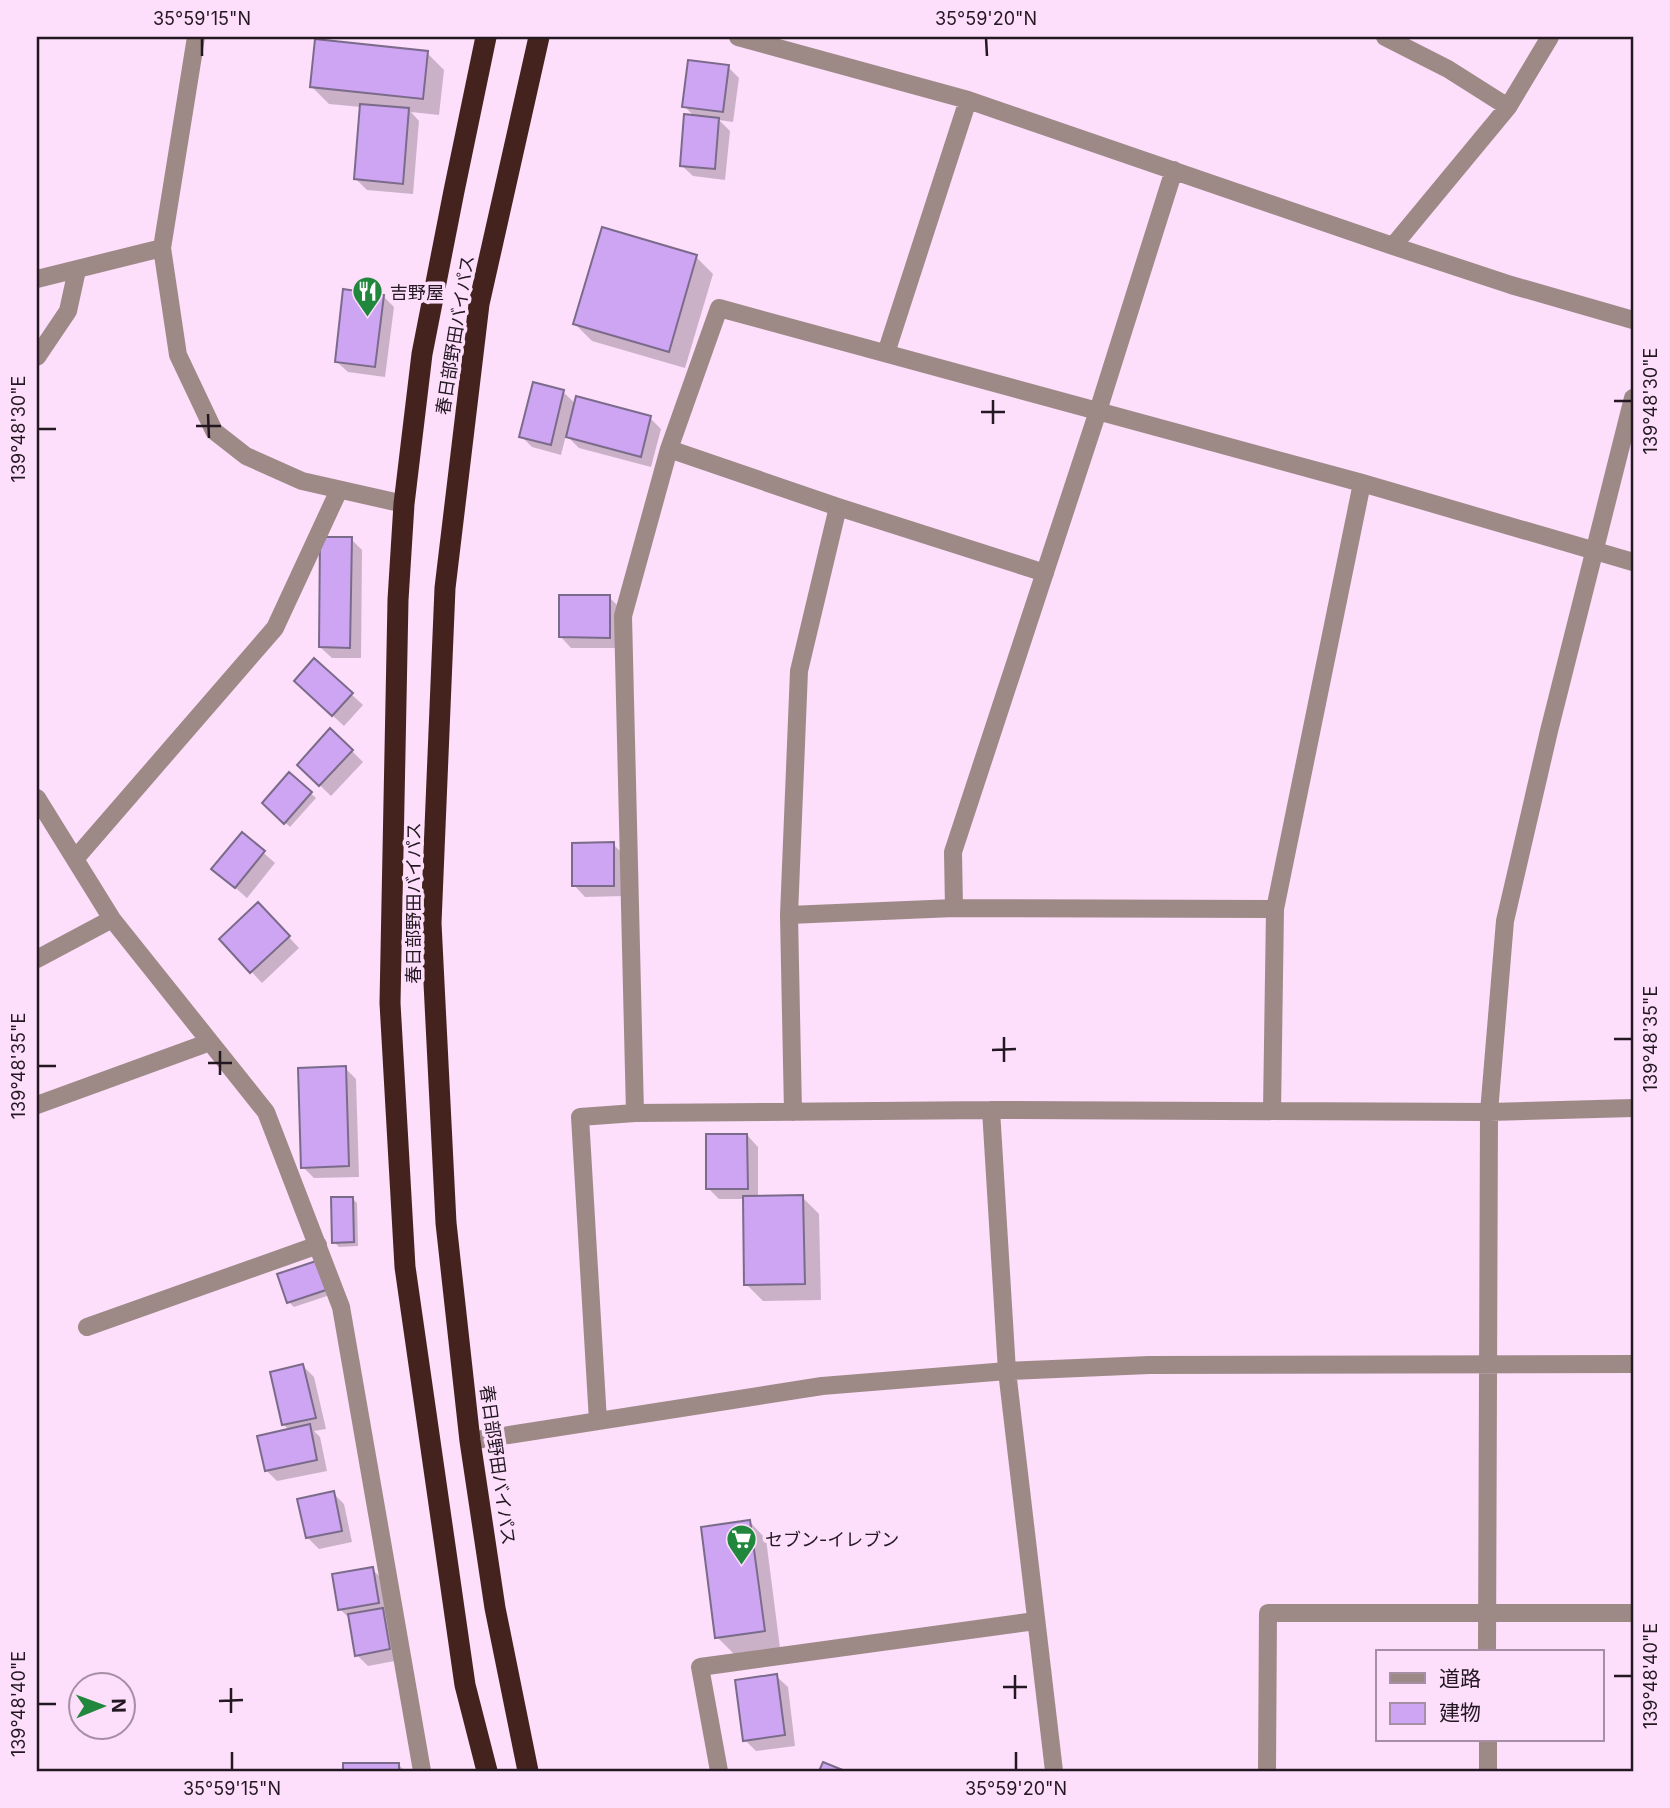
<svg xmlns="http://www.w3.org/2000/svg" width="1670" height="1808" viewBox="0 0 1670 1808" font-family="Inter,'Noto Sans JP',sans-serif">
  <rect width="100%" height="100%" fill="#fddefb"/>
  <path fill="#0003" d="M427 53 444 70 439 115 411 112 419 121 413 194 367 190 356 179 361 107 329 104 312 87Z
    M728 67 739 78 733 122 719 120 730 131 725 180 693 176 681 165 695 117 684 106Z
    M696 257 713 274 685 368 592 341 575 324Z
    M383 296 394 307 385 377 348 372 336 361Z
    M563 392 576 404 650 418 661 429 651 467 579 448 566 435 561 455 532 447 521 436Z
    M351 539 362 550 361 658H332L320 647Z
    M609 597 620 608V648H571L560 636Z
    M314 660 363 705 344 726 307 692Z
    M352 751 363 762 331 796 299 765Z
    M289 774 316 798 290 827 264 803Z
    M242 834 275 863 247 898 214 869Z
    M613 844 624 855 625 896 585 897 574 885Z
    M269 916 299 948 262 983 221 939Z
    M345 1068 356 1079 359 1177 314 1178 303 1167Z
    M747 1135 758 1147V1198L802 1197 819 1214 821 1300 763 1301 746 1284 745 1199H719L708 1188Z
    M352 1198 357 1203 358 1246 339 1247 334 1242Z
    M321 1268 330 1295 294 1307 289 1302Z
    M303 1366 314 1377 326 1429 314 1431 320 1437 327 1471 277 1481 266 1470 289 1430 284 1425Z
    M333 1493 344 1504 352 1542 319 1549 308 1538Z
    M750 1522 766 1539 780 1648 734 1654 717 1637Z
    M372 1569 383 1580 400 1660 368 1666 357 1655 351 1620 340 1609Z
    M776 1676 788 1687 795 1746 756 1751 745 1740Z
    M345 1764H398L405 1771H345Z"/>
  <path fill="#cea5f3" stroke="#7b6b8a" stroke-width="2" d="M315 39 428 51 423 99 310 87Z
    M688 60 729 65 723 112 682 107Z
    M360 104 409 108 403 184 354 179Z
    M684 114 719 118 715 169 680 166Z
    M602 227 697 255 669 352 573 324Z
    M343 289 384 295 375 367 335 362Z
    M533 382 564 390 551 445 519 437Z
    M576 396 651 416 641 457 566 437Z
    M320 537H352L350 648 319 647Z
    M559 595H610V638L559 637Z
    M314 658 353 693 332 716 294 681Z
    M330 728 353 750 319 786 297 765Z
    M289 772 312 792 284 824 262 803Z
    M242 832 265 851 235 888 211 869Z
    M614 842V886H572V843Z
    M258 902 290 936 250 973 219 939Z
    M346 1066 349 1166 301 1168 298 1068Z
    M706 1134H747L748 1189H706Z
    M803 1195 805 1284 744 1285 743 1196Z
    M331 1197H353L354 1242 332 1243Z
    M316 1261 326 1290 287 1303 277 1274Z
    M303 1364 316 1418 282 1425 270 1372Z
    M310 1424 317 1460 265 1471 257 1436Z
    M334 1491 342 1531 306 1538 297 1499Z
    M750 1520 765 1631 715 1638 701 1527Z
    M373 1567 379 1603 338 1610 332 1574Z
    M383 1608 390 1649 355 1656 348 1614Z
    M777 1674 785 1735 743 1741 735 1680Z
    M823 1762 845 1771H819Z
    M343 1763H399V1771H343Z"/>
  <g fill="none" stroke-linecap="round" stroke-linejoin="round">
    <path stroke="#9d8a87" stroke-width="18" d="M196 37 162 248 178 355 214 431 246 456 302 481 404 504
      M738 37 968 100 1393 246 1511 285 1633 320
      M1385 37 1448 69 1508 107
      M1393 246 1508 107 1550 37
      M37 279 162 248
      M886 353 968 100
      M37 357 68 311 77 270
      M669 449 838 507 1045 573
      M1633 562 1362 483 719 308 669 449 623 616 635 1113 991 1110 1489 1112 1633 1108
      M37 798 112 919 266 1112 341 1307 422 1771
      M75 859 275 628 339 490
      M954 908 953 852 1098 411 1174 170
      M789 915 954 908 1275 909
      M37 959 112 919
      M37 1105 210 1042
      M991 1110 1007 1371 1054 1771
      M1272 1111 1275 909 1362 483
      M793 1112 789 915 799 671 838 507
      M87 1327 318 1245
      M598 1421 580 1117 635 1113
      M470 1441 822 1386 1007 1371 1149 1365 1633 1364
      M1487 1652 1489 1112 1505 921 1549 731 1633 398
      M1488 1740V1771
      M719 1771 700 1667 1035 1621
      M1267 1771 1268 1613H1633"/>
    <path stroke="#44231f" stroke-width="21" d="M486 37 454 191 422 354 404 504 398 600 390 1003 405 1267 465 1685 487 1771
      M528 1771 495 1608 470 1441 446 1223 431 923 445 588 479 304 539 37"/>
  </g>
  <path fill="none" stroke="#231822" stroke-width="2.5" d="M202 38V56M986 38 987 56M993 400V424M1614 401H1632M981 412H1005M208 414 209 438M196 426H221M38 429H56M1004 1037V1062M1614 1039H1632M992 1050 1016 1049M220 1051V1075M208 1063H232M38 1066H56M1015 1675V1699M1614 1676H1632M1003 1687H1027M231 1688V1713M219 1701 243 1700M38 1704H56M232 1752V1770M1016 1752V1770"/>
  <defs>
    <symbol id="restaurant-pin" viewBox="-11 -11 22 30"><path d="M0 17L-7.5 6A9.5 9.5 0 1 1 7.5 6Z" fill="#21873c" stroke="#fddefb"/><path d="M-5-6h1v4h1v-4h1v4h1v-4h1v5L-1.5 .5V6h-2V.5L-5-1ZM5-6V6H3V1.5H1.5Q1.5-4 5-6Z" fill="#fff"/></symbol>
    <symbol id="supermarket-pin" viewBox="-11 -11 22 30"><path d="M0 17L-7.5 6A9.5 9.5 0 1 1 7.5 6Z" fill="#21873c" stroke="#fddefb"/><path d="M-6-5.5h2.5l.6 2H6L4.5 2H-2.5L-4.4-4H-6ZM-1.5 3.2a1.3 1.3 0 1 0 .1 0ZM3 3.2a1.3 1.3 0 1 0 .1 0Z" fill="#fff"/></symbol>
  </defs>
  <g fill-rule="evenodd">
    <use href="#restaurant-pin" x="350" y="274" width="35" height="47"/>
    <use href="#supermarket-pin" x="724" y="1522" width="35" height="47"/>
  </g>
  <g text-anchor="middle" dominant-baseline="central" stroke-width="7" stroke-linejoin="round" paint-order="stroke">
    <g font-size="18" fill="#231822" stroke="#fddefb" text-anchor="start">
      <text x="390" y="292">吉野屋</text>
      <text x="765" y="1539">セブン-イレブン</text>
    </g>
    <g font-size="18" fill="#231822" stroke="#fddefb">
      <text transform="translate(455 335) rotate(-81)">春日部野田バイパス</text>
      <text transform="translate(413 903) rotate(-90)">春日部野田バイパス</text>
      <text transform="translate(498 1465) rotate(82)">春日部野田バイパス</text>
    </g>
  </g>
  <rect width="1670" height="1808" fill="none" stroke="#fddefb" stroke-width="77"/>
  <rect x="1376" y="1650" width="228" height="91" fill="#fddefb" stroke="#a68fa4" stroke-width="2"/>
  <rect x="1390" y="1673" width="35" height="10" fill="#9d8a87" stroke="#a68fa4" stroke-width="2"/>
  <text x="1439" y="1686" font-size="21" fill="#231822">道路</text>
  <rect x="1390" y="1703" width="35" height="21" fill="#cea5f3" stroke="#a68fa4" stroke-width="2"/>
  <text x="1439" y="1720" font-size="21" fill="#231822">建物</text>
  <g transform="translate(102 1706) rotate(89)"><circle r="33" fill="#fddefb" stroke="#a68fa4" stroke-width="2"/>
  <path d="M0-5L12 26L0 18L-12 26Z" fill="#21873c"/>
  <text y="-10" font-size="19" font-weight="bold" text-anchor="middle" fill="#231822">N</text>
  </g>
  <rect x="38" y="38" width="1594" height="1732" fill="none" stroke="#231822" stroke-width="2.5"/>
  <g font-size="18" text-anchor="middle" fill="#231822">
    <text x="202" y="25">35°59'15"N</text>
    <text x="986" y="25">35°59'20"N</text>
    <text transform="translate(1651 401) rotate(-90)" y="6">139°48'30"E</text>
    <text transform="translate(19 429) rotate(-90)" y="6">139°48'30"E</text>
    <text transform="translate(1651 1039) rotate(-90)" y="6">139°48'35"E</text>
    <text transform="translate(19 1066) rotate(-90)" y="6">139°48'35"E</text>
    <text transform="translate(1651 1676) rotate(-90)" y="6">139°48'40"E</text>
    <text transform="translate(19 1704) rotate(-90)" y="6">139°48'40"E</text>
    <text x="232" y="1795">35°59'15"N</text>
    <text x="1016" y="1795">35°59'20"N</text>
  </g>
</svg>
